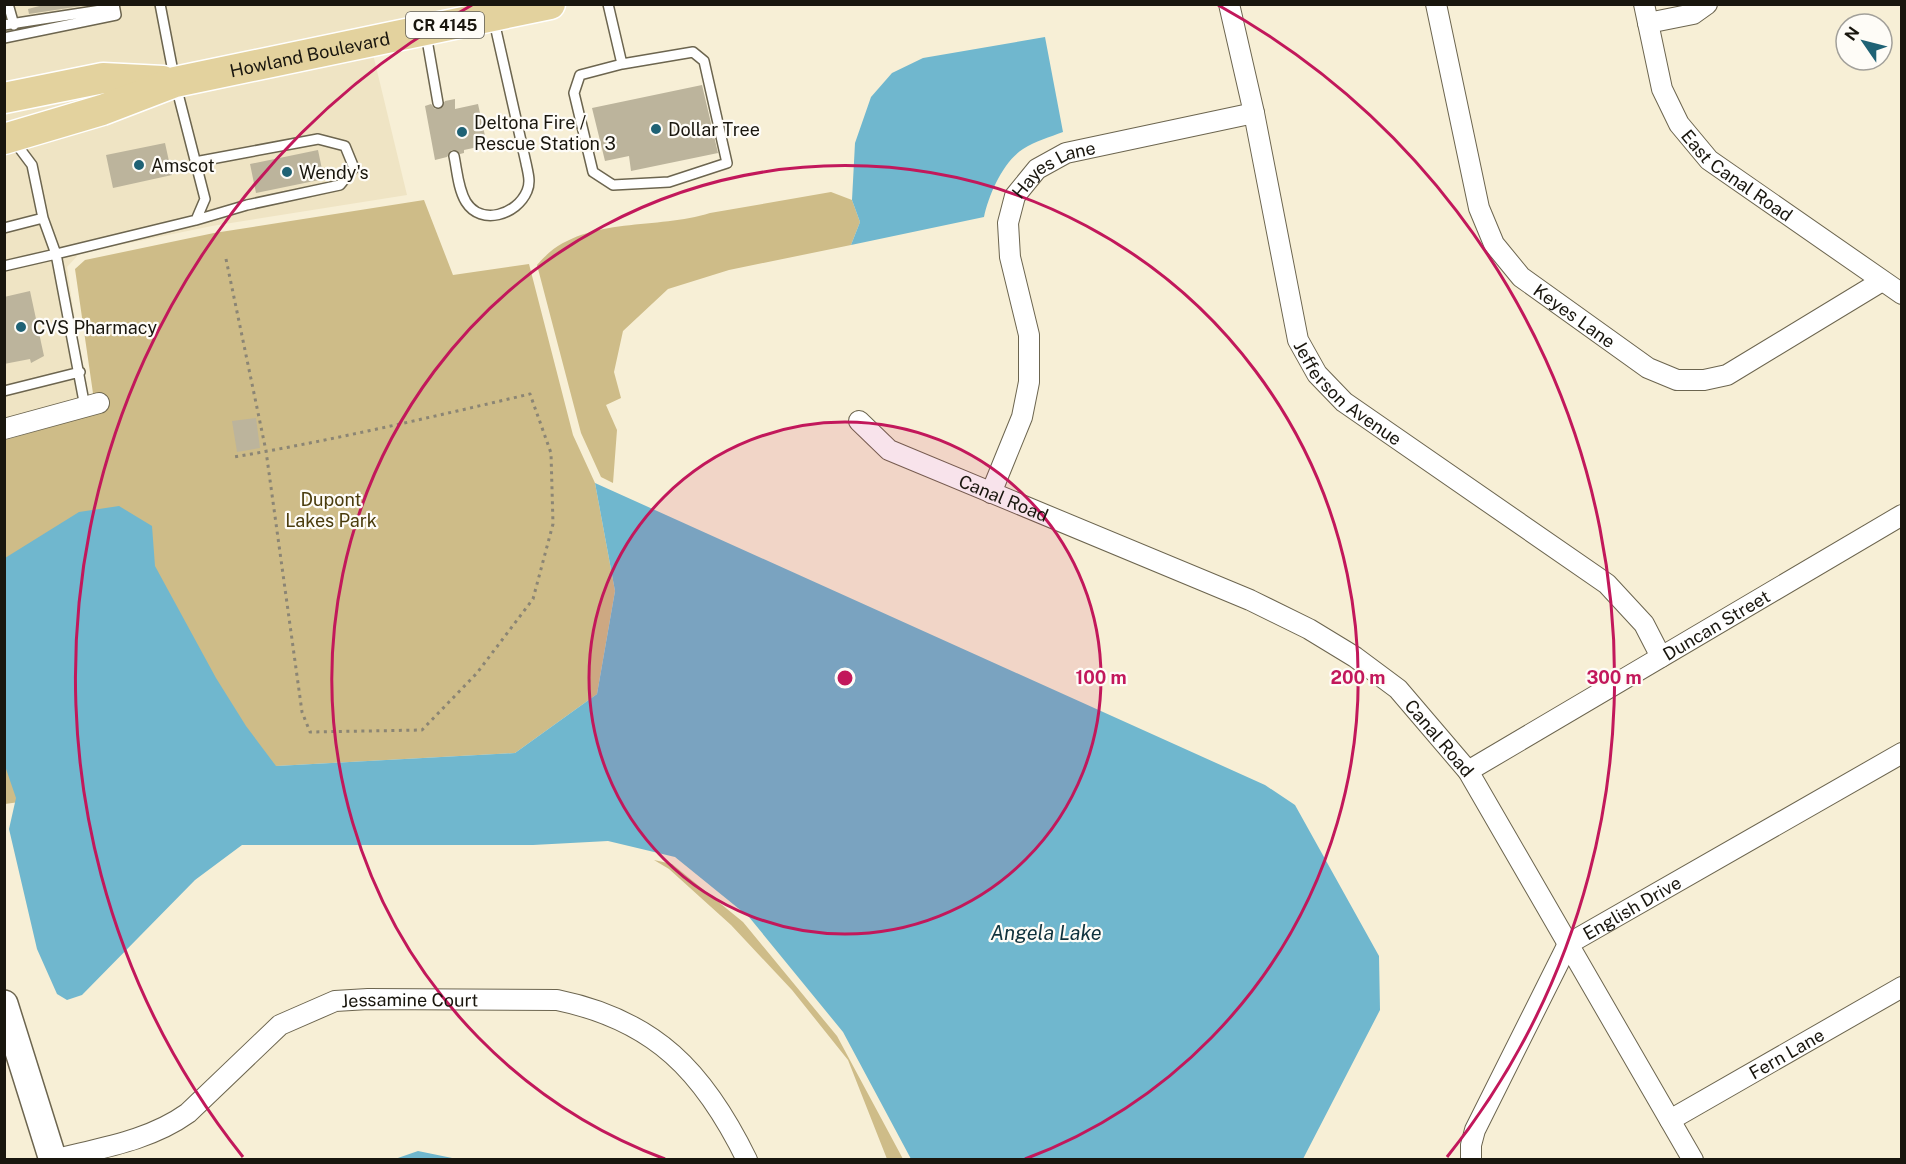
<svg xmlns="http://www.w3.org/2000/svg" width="1906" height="1164" viewBox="0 0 1906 1164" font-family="'Public Sans',sans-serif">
  <rect width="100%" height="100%" fill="#f7efd6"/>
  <path fill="#efe4c4" d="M5 5H500L180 71 5 89Z
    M372 50 407 195 212 226 80 253 67 267 86 397 5 419V148L177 91Z
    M131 88 5 129V108Z"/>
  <path fill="#cebc88" d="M831 192 852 200 860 222 851 245 729 270 668 289 623 331 614 372 621 398 606 405 617 430 613 483 601 477 581 433 537 265C579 214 654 231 710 213Z
    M424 200 453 275 529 264 573 435 595 483 615 591 597 694 515 753 276 766 5 804V440L96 414 75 269 85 260 214 233Z
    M654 860 672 864 743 922 837 1036 903 1159H887L848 1060 792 990 731 925 669 869Z"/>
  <path fill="#70b7ce" d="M1045 37 1063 132C1050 137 1035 141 1023 149 1003 162 989 194 984 217L851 245 860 222 852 200 855 143 871 97 892 73 923 58Z
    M595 483 1265 785 1295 805 1379 956 1380 1010 1303 1159H911L843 1032 749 917 675 857 608 841 533 845H242L195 880 82 995 67 1000 57 994 37 949 9 829 16 798 4 763 5 558 79 512 119 506 152 526 155 566 216 678 246 726 276 766 515 753 597 694 615 591Z
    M418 1151 457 1159H395Z"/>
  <path fill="#bcb49c" d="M47 4H81V6L29 14 28 9Z
    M702 85 718 153 631 171 629 156 605 161 592 108Z
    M455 99V109L478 104 487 145 464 150V153L460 154 452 150 447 157 435 160 425 106 431 104 435 109H440L445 101Z
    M165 143 172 175 113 188 106 155Z
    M318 150 324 179 256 193 250 164Z
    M30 291 44 356 31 363 30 359 4 364V297Z
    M256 418 260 448 237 452 232 421Z"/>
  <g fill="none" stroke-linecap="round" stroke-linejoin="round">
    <defs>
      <path id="lane" d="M8 4 14 25
        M608 4 622 64
        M4 25 114 8
        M426 34 438 103
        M4 38 116 15 114 4
        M693 52 704 61 727 163 669 182 613 185 593 172 574 93 580 75 622 64Z
        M14 141 32 165 43 218 56 254 196 220 205 199 175 82 160 4
        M454 156C457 170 458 189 466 202 481 226 517 215 527 191 531 182 528 173 526 163L494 21
        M195 162 318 139 345 146 354 168 340 185 247 205 196 220
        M4 228 43 218
        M4 266 56 254 85 407
        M4 391 80 372"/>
      <g id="street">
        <path id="s1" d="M1229 4 1254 113 1298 340 1317 374 1344 402 1607 584 1644 624 1661 657"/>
        <path id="s2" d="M1436 4 1479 208 1494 244 1521 277 1648 368 1677 380H1704L1727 375 1882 281"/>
        <path id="s3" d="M1644 4 1662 89 1679 124 1709 160 1902 294"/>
        <path d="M1648 23 1693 14 1707 4"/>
        <path id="s4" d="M859 421 889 450 1250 600 1309 629 1355 657 1398 689 1468 771 1693 1160"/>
        <path d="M4 429 99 403"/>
        <path id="s5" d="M991 493 1022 417 1029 382V335L1010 257 1008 223 1015 196 1037 169 1066 153 1254 113"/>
        <path id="s6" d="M1468 771 1902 515"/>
        <path id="s7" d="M1670 1120 1902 987"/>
        <path id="s8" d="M53 1160C100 1148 149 1141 188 1113L280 1025 335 1001 368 999 557 1000C655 1020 704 1072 747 1160"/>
        <path id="s9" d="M1471 1160V1145L1475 1130 1568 944 1902 753"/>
      </g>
      <path id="secondary" d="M4 1004 53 1160"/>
      <g id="primary">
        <path d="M4 98 103 78 163 81"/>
        <path id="s10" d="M4 139 102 110 175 82 550 4"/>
      </g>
    </defs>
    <use href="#lane" stroke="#6c654f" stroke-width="12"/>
    <use href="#street" stroke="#6c654f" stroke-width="22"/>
    <use href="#secondary" stroke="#6c654f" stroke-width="30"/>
    <use href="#primary" stroke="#fff" stroke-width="33"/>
    <path stroke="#8b8574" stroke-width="3" stroke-dasharray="3 4.5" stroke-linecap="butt" d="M226 259 266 451 302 712 310 732 422 730 477 673 533 599 553 524 551 453 530 394C432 417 334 440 234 457"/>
    <use href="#lane" stroke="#fff" stroke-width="9"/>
    <use href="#street" stroke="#fff" stroke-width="20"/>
    <use href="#secondary" stroke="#fff" stroke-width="27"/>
    <use href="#primary" stroke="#e3d29e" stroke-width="30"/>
  </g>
  <circle cx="845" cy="678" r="256" fill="#c2185b" fill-opacity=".12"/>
  <g fill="none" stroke="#c2185b" stroke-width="3">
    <circle cx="845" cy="678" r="256"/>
    <path d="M665 1159A513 513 0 1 1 1025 1159"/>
    <path d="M243 1157A769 769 0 0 1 472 5M1218 5A769 769 0 0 1 1447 1157"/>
  </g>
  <g fill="#1f6275" stroke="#fefcf7" stroke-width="2">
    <circle cx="656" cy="129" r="6"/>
    <circle cx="462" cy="132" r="6"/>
    <circle cx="139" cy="165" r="6"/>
    <circle cx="287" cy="172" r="6"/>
    <circle cx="21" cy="327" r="6"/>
  </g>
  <g text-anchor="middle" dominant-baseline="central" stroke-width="4.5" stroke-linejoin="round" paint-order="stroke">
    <rect fill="#fefcf7" stroke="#5e5b54" stroke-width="1.5" x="406" y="12" width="78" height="26" rx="4.5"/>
    <g font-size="16" font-weight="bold" fill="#19160e">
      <text x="445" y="25">CR 4145</text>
    </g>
    <g font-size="18" fill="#19160e" stroke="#fefcf7">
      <text stroke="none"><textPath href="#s10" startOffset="318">Howland Boulevard</textPath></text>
      <text stroke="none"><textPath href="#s3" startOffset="204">East Canal Road</textPath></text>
      <text stroke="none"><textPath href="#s5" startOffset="356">Hayes Lane</textPath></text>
      <text stroke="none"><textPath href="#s2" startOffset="356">Keyes Lane</textPath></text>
      <text stroke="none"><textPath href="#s1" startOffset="417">Jefferson Avenue</textPath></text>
      <text stroke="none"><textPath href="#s4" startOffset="166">Canal Road</textPath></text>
      <text stroke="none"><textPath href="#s6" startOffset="288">Duncan Street</textPath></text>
      <text stroke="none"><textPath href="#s4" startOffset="670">Canal Road</textPath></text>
      <text stroke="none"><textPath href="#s9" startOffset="312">English Drive</textPath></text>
      <text stroke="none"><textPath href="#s8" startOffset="406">Jessamine Court</textPath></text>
      <text stroke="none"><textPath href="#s7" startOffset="134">Fern Lane</textPath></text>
    </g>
    <g font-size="18" fill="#19160e" stroke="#fefcf7" text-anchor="start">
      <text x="474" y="122">Deltona Fire /<tspan x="474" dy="21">Rescue Station 3</tspan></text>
      <text x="668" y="129">Dollar Tree</text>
      <text x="151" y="165">Amscot</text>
      <text x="299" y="172">Wendy's</text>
      <text x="33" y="327">CVS Pharmacy</text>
    </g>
    <g font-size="18" fill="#4a3c0d" stroke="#fefcf7">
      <text x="331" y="499">Dupont<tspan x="331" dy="21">Lakes Park</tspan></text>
    </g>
    <g font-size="20" font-style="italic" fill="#10323d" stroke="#fefcf7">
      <text x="1046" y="933">Angela Lake</text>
    </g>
  </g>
  <circle cx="845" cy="678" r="9" fill="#c2185b" stroke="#fefcf7" stroke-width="3"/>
  <g font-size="18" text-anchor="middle" font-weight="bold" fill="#c2185b" stroke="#fefcf7" stroke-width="4.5" stroke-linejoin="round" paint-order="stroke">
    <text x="1101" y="684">100 m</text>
    <text x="1358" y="684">200 m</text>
    <text x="1614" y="684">300 m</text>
  </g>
  <rect width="1906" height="1164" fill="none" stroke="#19160e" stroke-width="12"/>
  <g transform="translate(1864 42) rotate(305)"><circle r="28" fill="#fefcf7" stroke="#a2a09a" stroke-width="1.5"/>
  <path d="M0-4.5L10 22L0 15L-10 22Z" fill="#1f6275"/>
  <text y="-9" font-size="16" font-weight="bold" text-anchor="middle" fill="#19160e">N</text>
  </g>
</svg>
